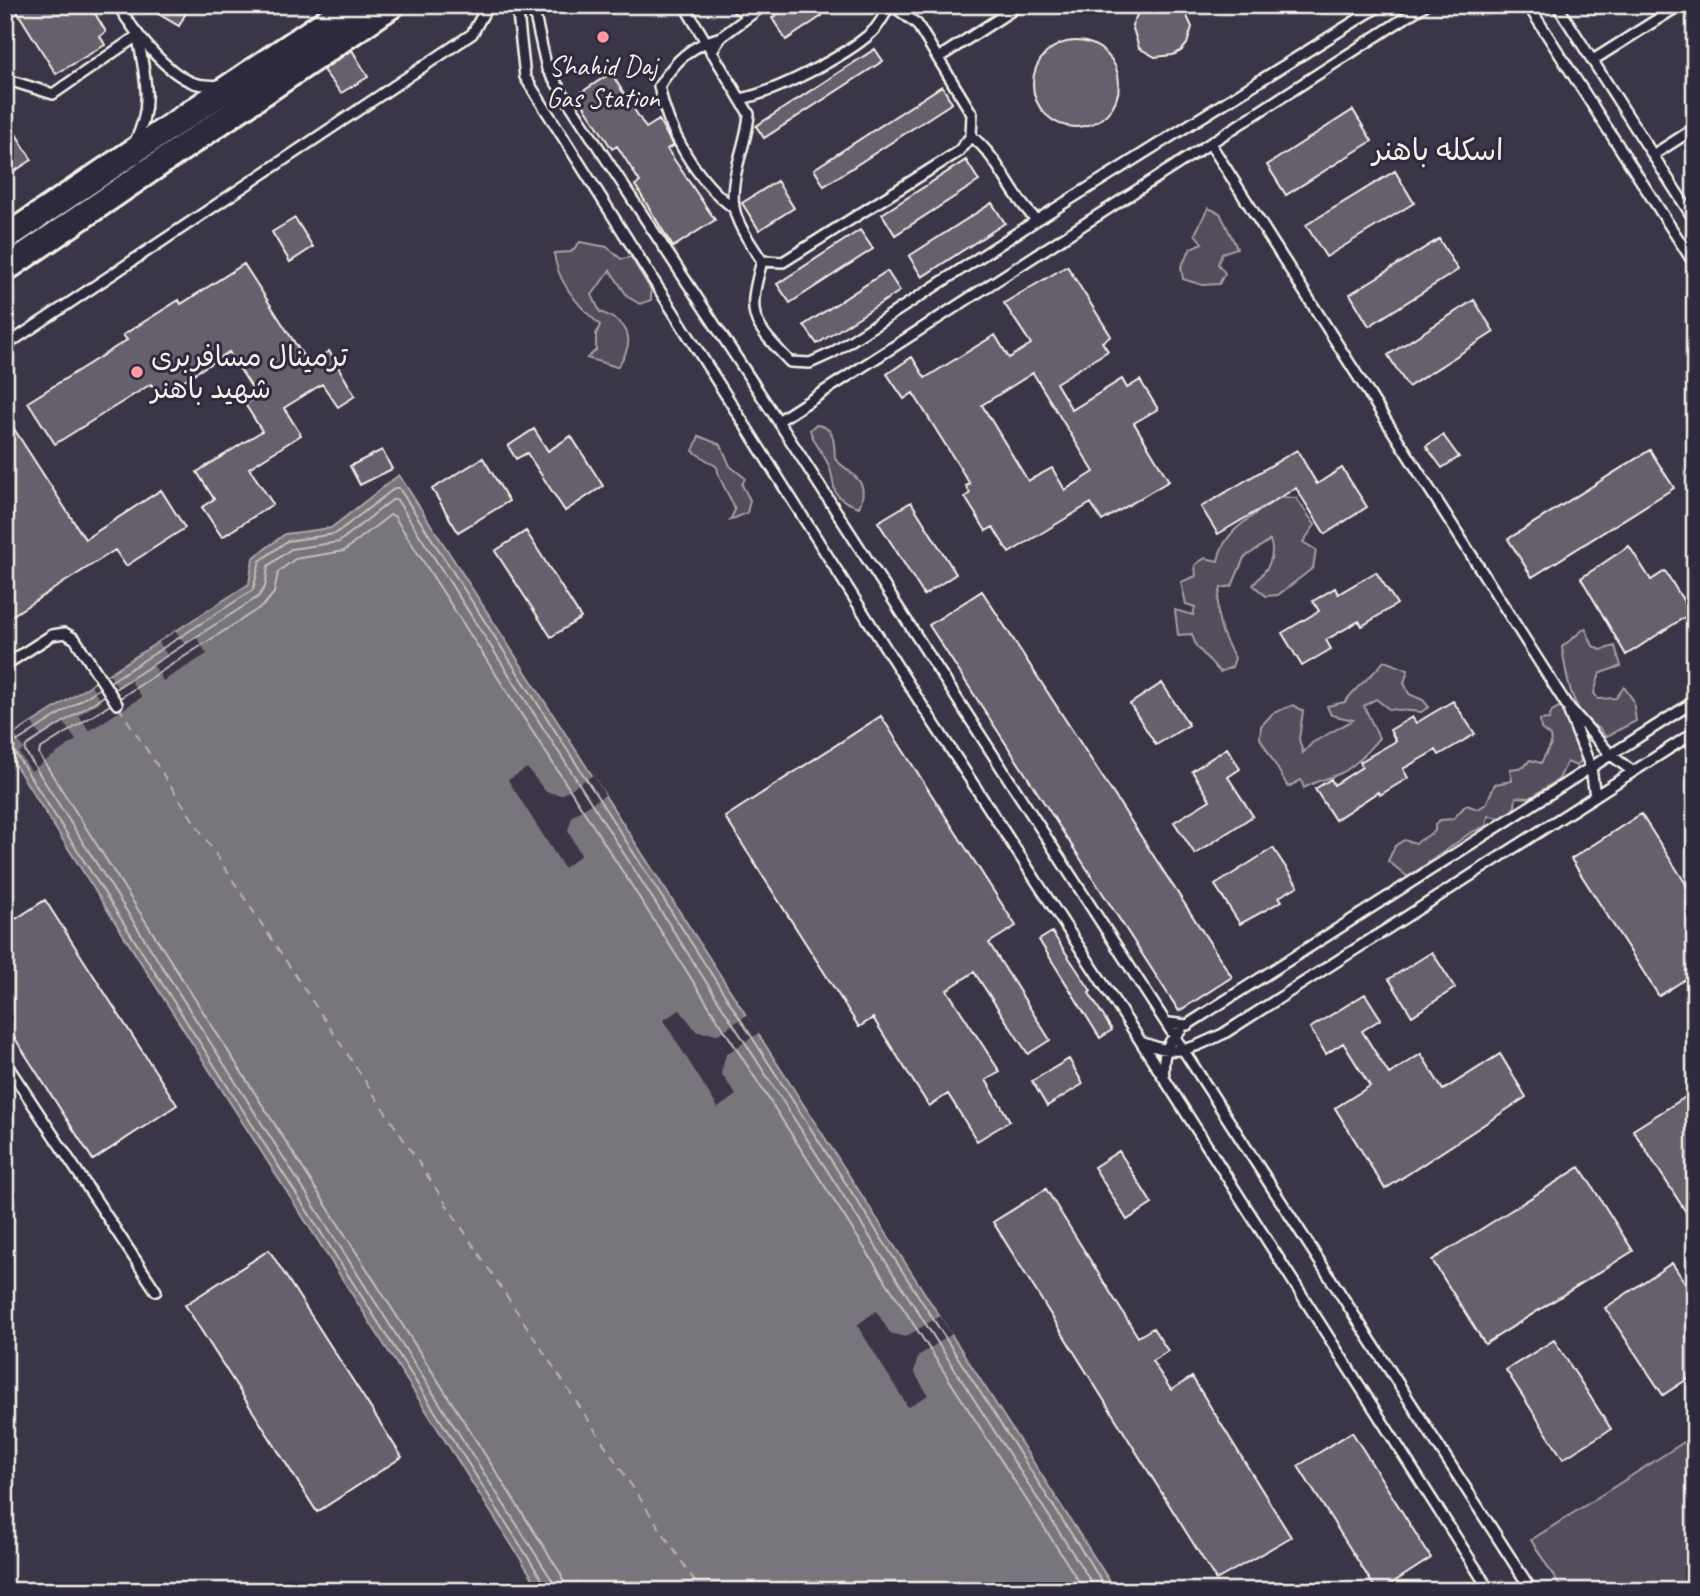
<svg xmlns="http://www.w3.org/2000/svg" width="1700" height="1596" viewBox="0 0 1700 1596" font-family="Caveat,'Playpen Sans Arabic',sans-serif">
  <rect width="100%" height="100%" fill="#3b3647"/>
  <filter id="ink" filterUnits="userSpaceOnUse"><feTurbulence type="fractalNoise" baseFrequency=".0143" numOctaves="2"/><feDisplacementMap in="SourceGraphic" scale="14" xChannelSelector="R" yChannelSelector="G"/><feConvolveMatrix kernelMatrix="1 2 1 2 8 2 1 2 1" color-interpolation-filters="sRGB"/></filter>
  <g filter="url(#ink)">
    <path fill="#534e5c" stroke="#a4a0a2" stroke-width="2" d="M1208 208 1220 213 1237 248 1222 253 1218 264 1225 273 1219 284 1202 285 1183 279 1181 267 1191 248 1202 243 1195 234Z
      M580 242 607 247 621 259 631 257 651 290V300L640 304 628 297 610 270 592 295 600 312C630 323 637 341 617 367L587 358 596 350V334L600 325C578 306 557 282 554 253L571 252Z
      M815 425C836 426 834 443 835 459 852 476 871 480 859 507 823 496 840 484 826 460 820 449 814 443 810 430Z
      M699 436 721 445 730 466 745 478 742 485 750 500 747 513 730 520 735 510C730 494 719 483 717 467L693 451Z
      M1280 497 1296 498 1315 525 1303 542 1316 550 1313 568 1278 595 1266 596 1253 585C1265 572 1277 559 1270 540L1244 558 1232 586 1221 588C1212 614 1222 636 1235 658L1232 667 1220 672 1196 646 1192 634 1178 635 1175 610 1193 615 1195 607 1186 604 1181 582 1196 576 1195 565 1205 558 1218 561C1223 529 1256 515 1280 497Z
      M1585 628 1593 646 1601 650 1615 646 1621 666 1600 673 1594 693 1598 699 1616 698 1624 687 1633 700 1636 721 1605 737C1601 727 1596 728 1589 722 1569 703 1566 672 1562 647Z
      M1384 661 1408 670 1404 683 1409 694 1423 700 1429 707 1421 712 1389 709 1376 699 1364 706 1379 738C1368 750 1356 766 1341 773 1329 779 1318 779 1304 788L1301 780 1288 787 1260 738 1261 726 1273 713 1293 705 1303 711 1299 739 1303 753 1312 743 1353 720 1331 715 1327 706 1345 702C1357 685 1372 677 1384 661Z
      M1561 706 1582 759 1577 766 1567 762 1559 779 1530 798 1516 797 1515 807 1503 818 1488 816 1486 826 1470 833 1408 877 1388 861 1395 846 1404 840 1416 843 1435 831V825L1440 820 1453 819 1466 805 1478 809 1486 804 1495 784 1512 781 1510 769 1524 767 1530 760 1541 763 1551 744 1550 736 1541 729 1540 720 1549 719 1552 711Z
      M1695 1435V1577L1673 1591H1563L1531 1540Z"/>
    <path fill="#78747b" stroke="#aaa6a7" stroke-width="2" d="M399 475 1116 1591H541L5 749V740L249 584 253 558 285 534 331 528Z"/>
    <path fill="#3b3647" d="M176 631 185 645 197 638 207 654 163 681 153 664 167 655 159 642Z
      M109 674 118 688 130 680 142 697 89 731 79 715 101 701 91 686Z
      M63 722 76 740 31 771 19 753 24 749 15 735 32 723 41 737Z
      M527 768 546 792 561 795 593 775 605 795 572 816 568 831 581 855 564 868 508 780Z
      M680 1010 697 1032 718 1034 747 1015 759 1033 726 1054 721 1073 736 1095 718 1108 663 1020Z
      M876 1311 890 1333 905 1337 940 1316 952 1334 918 1356 914 1372 928 1395 908 1407 857 1325Z"/>
    <g fill="none" stroke-linecap="round" stroke-linejoin="round">
      <path stroke="#c2bfbc" stroke-width="2" d="M110 682 253 590 260 561 287 541 335 534 395 488H399L1108 1591
        M100 688 13 744 12 748 545 1584 546 1591
        M115 689 258 597 265 587 268 566 291 549 339 542 392 500H397L1097 1591
        M104 696 26 746 25 751 552 1580 555 1591
        M120 698 264 605 274 593 278 572 295 559 344 551 390 515 394 516 1085 1591
        M110 705 40 749 39 754 561 1574 566 1591"/>
      <path stroke="#b6b2b2" stroke-width="2" stroke-dasharray="9 7" stroke-linecap="butt" d="M118 706 701 1591"/>
    </g>
    <path fill="#65616c" stroke="#f4f1e8" stroke-width="2" fill-rule="evenodd" d="M13 5H90L106 32 100 36 105 45 56 74Z
      M143 5H190L179 26Z
      M791 5H815L822 16 786 40 772 18Z
      M1142 5H1182L1192 27 1187 44 1181 51 1173 55 1155 57 1139 48 1132 25Z
      M1033 84a43 43 0 1 1 86 0a43 43 0 1 1-86 0Z
      M875 49 883 61 764 138 756 126Z
      M352 50 368 77 341 93 323 70Z
      M611 73 646 128 659 120 673 146 667 149 715 220 673 247 635 185 640 182 617 146 612 149 577 95Z
      M942 86 952 103 824 186 814 169Z
      M1353 110 1372 141 1286 195 1267 165Z
      M14 131 32 160 5 177V137Z
      M966 160 979 181 895 235 882 214Z
      M1395 171 1414 203 1326 257 1306 225Z
      M777 181 794 208 759 230 742 203Z
      M992 203 1005 223 922 277 909 256Z
      M295 218 313 247 290 262 272 232Z
      M860 230 873 249 790 303 777 284Z
      M1439 239 1458 270 1369 326 1350 294Z
      M244 264 309 365 329 351 355 396 338 407 322 384 284 408 301 435 249 468 273 504 222 537 202 507 214 499 197 472 262 431 245 404 257 396 229 352 159 396 151 384 55 444 28 402 127 340 123 335 179 300 181 304Z
      M1067 266 1111 336 1102 342 1108 351 1056 383 1072 410 1122 379 1127 388 1140 380 1158 409 1134 423 1169 481 1102 521 1091 503 1009 553 993 527 986 531 965 497 970 493 966 486 970 484 913 393 904 399 887 374 912 357 925 378 995 335 1009 358 1031 344 1004 303ZM1033 373 1094 472 1065 490 1052 468 1028 481 982 405Z
      M887 271 900 291 817 344 804 325Z
      M1474 300 1494 332 1408 387 1388 355Z
      M5 415 85 539 161 490 185 528 126 566 115 550 5 620Z
      M534 429 548 451 571 436 603 486 565 511 527 453 516 459 508 446Z
      M1443 435 1459 457 1442 468 1426 446Z
      M382 450 392 469 360 485 350 466Z
      M1297 450 1317 484 1342 468 1367 507 1325 534 1296 488 1218 534 1201 507Z
      M1650 450 1674 488 1532 577 1508 539Z
      M483 458 509 501 458 532 432 489Z
      M911 502 956 574 924 595 878 522Z
      M526 531 581 618 551 637 495 551Z
      M1629 546 1651 580 1665 571 1691 613 1626 655 1581 578Z
      M1376 572 1397 604 1362 626 1359 621 1326 640 1331 649 1302 666 1282 633 1319 611 1313 601 1335 588 1338 594Z
      M982 591 1232 977 1179 1011 929 625Z
      M1162 683 1189 725 1156 745 1130 704Z
      M1453 701 1475 734 1439 755 1436 750 1403 769 1408 778 1380 795 1378 792 1335 820 1315 789 1331 779 1334 785 1362 767 1360 762 1396 741 1390 730 1412 717 1416 723Z
      M881 716 1016 926 989 943 1050 1040 1028 1054 974 972 947 990 1000 1072 986 1080 1010 1121 977 1141 948 1094 929 1106 873 1018 859 1027 725 817Z
      M1227 748 1240 769 1228 777 1253 816 1195 854 1174 822 1210 800 1192 771Z
      M1641 814 1695 898V973L1659 996 1571 859Z
      M1273 848 1298 886 1279 897 1282 901 1240 924 1215 885Z
      M45 900 177 1105 93 1160 5 1023V926Z
      M1052 932 1091 991 1089 993 1112 1030 1100 1038 1039 940Z
      M1432 952 1455 988 1412 1016 1389 979Z
      M1365 994 1381 1019 1362 1031 1389 1074 1421 1054 1443 1090 1500 1054 1526 1097 1385 1189 1335 1108 1370 1086 1343 1043 1326 1054 1310 1028Z
      M1069 1059 1083 1084 1047 1106 1032 1081Z
      M1695 1091V1226L1633 1130Z
      M1119 1151 1152 1204 1127 1220 1094 1167Z
      M1580 1167 1633 1251 1485 1344 1432 1260Z
      M1046 1189 1138 1337 1153 1328 1168 1351 1152 1361 1171 1390 1192 1377 1291 1537 1216 1580 993 1222Z
      M269 1250 402 1457 317 1512 185 1305Z
      M1672 1263 1695 1298V1374L1663 1395 1605 1308Z
      M1554 1340 1611 1429 1563 1459 1506 1370Z
      M1352 1432 1431 1558 1380 1591H1377L1298 1466Z"/>
    <g fill="none" stroke-linecap="round" stroke-linejoin="round">
      <defs>
        <path id="lane" d="M118 5C133 30 165 73 194 83 202 86 213 85 221 86
          M517 5 525 77 916 696 1141 1042C1178 1057 1188 1050 1223 1034L1695 732
          M542 5 535 16 547 69 778 421
          M684 5 749 114C747 145 729 176 734 207 737 226 752 245 762 261 747 316 750 320 790 362L810 363 832 353 1037 220 1381 5
          M733 5 748 15
          M1425 5 778 421 1532 1591
          M1528 5 1695 265
          M1557 5 1695 221
          M721 37C690 46 676 60 659 86 667 130 697 182 734 208
          M711 52 721 37 764 5
          M938 58 1020 5
          M1593 60 1680 5
          M5 79 53 94 137 36
          M740 99C774 93 846 56 872 32 879 26 885 14 890 5
          M971 136C1000 158 1010 196 1037 220
          M134 143C154 108 145 75 138 38
          M1211 145 1566 704 1611 755 1632 771
          M1653 155 1695 128
          M762 261 783 262 958 152 971 136 972 114 917 24 892 5
          M5 346 472 34 488 5
          M5 665 52 635 65 633 75 639 117 704
          M1569 712 1591 768 1595 796
          M1169 1023 1187 1025 1695 701
          M1141 1042 1490 1591
          M5 1062 156 1291
          M1164 1077C1162 1057 1165 1044 1181 1030"/>
        <path id="secondary" d="M5 238 351 5
          M5 269 392 5"/>
      </defs>
      <use href="#lane" stroke="#f4f1e8" stroke-width="14"/>
      <use href="#secondary" stroke="#f4f1e8" stroke-width="30"/>
      <use href="#lane" stroke="#2f2a3d" stroke-width="9"/>
      <use href="#secondary" stroke="#2f2a3d" stroke-width="24"/>
    </g>
  </g>
  <g fill="#ff9aa2" stroke="#2f2a3d" stroke-width="2.5">
    <circle cx="603" cy="37" r="7"/>
    <circle cx="137" cy="372" r="7"/>
  </g>
  <g text-anchor="middle" dominant-baseline="central" stroke-width="6" stroke-linejoin="round" paint-order="stroke">
    <g font-size="28" fill="#f4f1e8" stroke="#2f2a3d">
      <text x="603" y="65">Shahid Daj<tspan x="603" dy="32">Gas Station</tspan></text>
      <text x="151" y="356" text-anchor="start">ترمینال مسافربری<tspan x="151" dy="32">شهید باهنر</tspan></text>
    </g>
    <g font-size="30" fill="#f4f1e8" stroke="#2f2a3d">
      <text x="1438" y="150">اسکله باهنر</text>
    </g>
  </g>
  <rect width="1700" height="1596" fill="none" stroke="#2f2a3d" stroke-width="28"/>
  <rect x="14" y="14" width="1672" height="1568" fill="none" stroke="#f4f1e8" stroke-width="2.5" filter="url(#ink)"/>
</svg>
